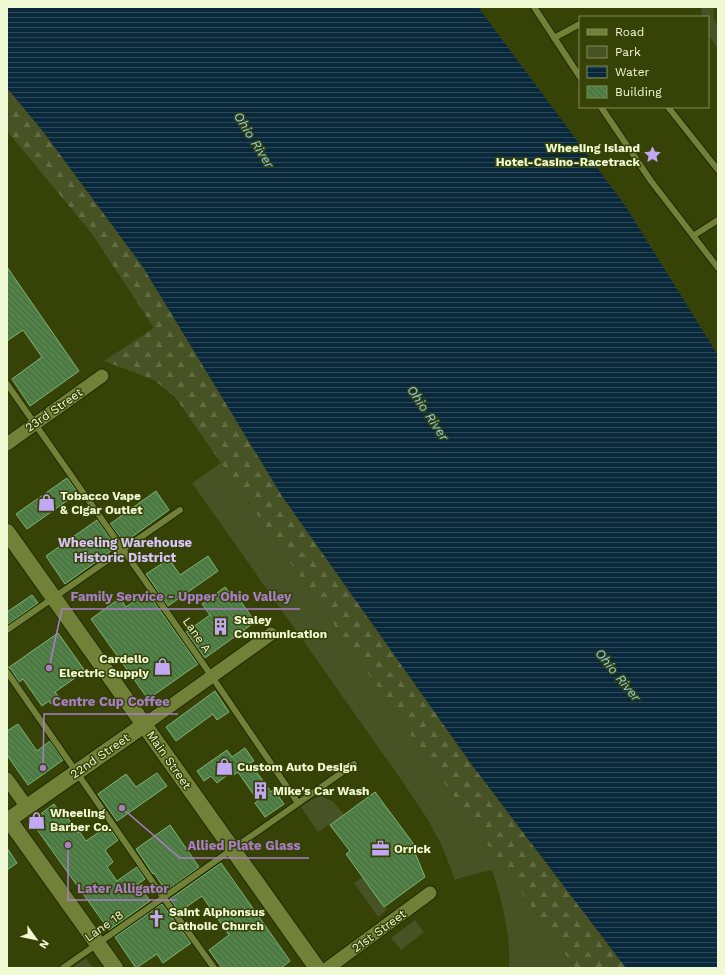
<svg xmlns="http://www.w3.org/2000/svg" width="725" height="975" viewBox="0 0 725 975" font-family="'Work Sans',sans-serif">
  <defs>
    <pattern id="forest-firs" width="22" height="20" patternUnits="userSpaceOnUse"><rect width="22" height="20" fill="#475225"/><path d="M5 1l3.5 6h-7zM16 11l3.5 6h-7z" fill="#626c44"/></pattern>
    <pattern id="water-rules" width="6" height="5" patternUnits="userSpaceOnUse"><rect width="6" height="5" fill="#09283c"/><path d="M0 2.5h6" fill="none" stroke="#2d4857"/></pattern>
    <pattern id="building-back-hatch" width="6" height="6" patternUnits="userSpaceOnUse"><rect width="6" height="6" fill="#508147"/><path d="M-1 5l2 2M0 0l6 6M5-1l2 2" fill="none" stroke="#4c6644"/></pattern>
  </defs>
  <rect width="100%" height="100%" fill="#374306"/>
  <path fill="#475225" d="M701 7H713L714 18 718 27V49L708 34V17H702Z
    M221 463 491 850 575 968H509C511 935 502 901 492 870L463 877 455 880 442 846 428 820 400 778 192 483Z
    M321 796 334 802 344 815 318 832 301 807 311 800Z
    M363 877 387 910 378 917 354 883Z
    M415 920 424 932 401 950 391 938Z
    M86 958 93 968H72Z"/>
  <path fill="url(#forest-firs)" d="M7 88 42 130 143 267 282 496 472 765 626 968H575L491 850 175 397 154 380 104 361 154 328 93 235 7 131Z"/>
  <path fill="url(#water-rules)" d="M7 7H478L624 204 718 355V968H626L472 765 282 496 143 267 42 130 7 88Z"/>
  <path fill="url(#building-back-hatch)" stroke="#81b477" d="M7 267 79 371 30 406 12 379 42 357 23 330 7 341Z
    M67 478 78 493 27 529 16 514Z
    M156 491 169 510 129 539 121 538 110 524Z
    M97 520 114 544 111 551 65 584 46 556Z
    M208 556 218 571 168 606 146 574 169 559 180 575Z
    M225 587 234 598 237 596 255 622 205 658 186 632 210 615 202 604Z
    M147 592 198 664 148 699 91 619 120 598 126 607Z
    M32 595 38 603 7 625V612Z
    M58 633 85 671 55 692 60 698 51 704 49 701 42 706 23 679 19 682 11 669 8 668Z
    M215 691 229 712 217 720 213 714 176 741 166 727Z
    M18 724 37 751 50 741 63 760 28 785 7 755V731Z
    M245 748 254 761 250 763 271 792 274 790 284 804 265 817 255 803 258 801 238 772 232 776 230 773 217 783 211 776 204 781 197 771 227 750 232 757Z
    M157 773 167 786 117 821 98 794 126 774 136 787Z
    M375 792 415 846 413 848 425 877 384 907 346 854 350 851 330 825Z
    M54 804 64 819 67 817 78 833 79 831 86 841 108 826 118 840 105 850 113 862 107 867 117 881 137 867 145 879 138 884 150 901 109 930 31 821Z
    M170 825 199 867 166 891 154 873 153 874 136 849Z
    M7 848 17 863 7 870Z
    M221 863 290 961 281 968H222L209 950 229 935 202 896 179 912 170 899Z
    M162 904 191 943 163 963 157 954 136 968 115 937Z"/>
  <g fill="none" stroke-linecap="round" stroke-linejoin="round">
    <defs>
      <path id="service" d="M534 7 580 77
        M554 38 580 24
        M601 107 651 181 718 268
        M668 107 718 170
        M693 236 718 220
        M7 384 204 665 298 803
        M7 630 180 510
        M7 672 163 897 214 968
        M63 968 354 764"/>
      <path id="minor" d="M7 444 102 376
        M144 725 271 634
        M7 779 27 807
        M328 968 430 893"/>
      <path id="tertiary" d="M7 532 317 968
        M9 820 115 968
        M7 821 144 725"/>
    </defs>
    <use href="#service" stroke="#202801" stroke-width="8"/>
    <use href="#minor" stroke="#202801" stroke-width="15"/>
    <use href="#tertiary" stroke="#202801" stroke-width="18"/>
    <use href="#service" stroke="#718238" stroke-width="6"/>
    <use href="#minor" stroke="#718238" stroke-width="13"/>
    <use href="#tertiary" stroke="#718238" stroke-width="16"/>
  </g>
  <defs>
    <symbol id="sight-bare" viewBox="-9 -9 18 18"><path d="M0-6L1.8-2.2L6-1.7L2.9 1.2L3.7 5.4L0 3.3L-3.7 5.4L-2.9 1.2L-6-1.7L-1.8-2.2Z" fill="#c2a7f2" stroke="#374306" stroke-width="2.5" paint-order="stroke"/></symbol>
    <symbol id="shop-bare" viewBox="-9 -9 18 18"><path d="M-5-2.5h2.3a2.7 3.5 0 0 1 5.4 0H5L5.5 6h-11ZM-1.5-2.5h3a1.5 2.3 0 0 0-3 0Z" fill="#c2a7f2" stroke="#374306" stroke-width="2.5" paint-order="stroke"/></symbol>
    <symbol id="building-bare" viewBox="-9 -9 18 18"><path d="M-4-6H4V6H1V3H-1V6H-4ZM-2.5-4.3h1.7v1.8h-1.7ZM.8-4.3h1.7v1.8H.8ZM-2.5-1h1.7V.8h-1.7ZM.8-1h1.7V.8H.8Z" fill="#c2a7f2" stroke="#374306" stroke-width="2.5" paint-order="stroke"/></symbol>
    <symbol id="office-bare" viewBox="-9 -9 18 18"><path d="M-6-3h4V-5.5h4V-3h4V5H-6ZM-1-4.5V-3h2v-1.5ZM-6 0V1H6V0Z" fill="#c2a7f2" stroke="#374306" stroke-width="2.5" paint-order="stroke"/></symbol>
    <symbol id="church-bare" viewBox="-9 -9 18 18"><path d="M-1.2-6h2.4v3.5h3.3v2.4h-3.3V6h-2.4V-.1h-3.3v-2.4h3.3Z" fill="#c2a7f2" stroke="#374306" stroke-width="2.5" paint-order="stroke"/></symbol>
  </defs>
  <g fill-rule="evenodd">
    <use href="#sight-bare" x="640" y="142" width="25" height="25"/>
    <use href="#shop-bare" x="34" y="490" width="25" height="25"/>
    <use href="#building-bare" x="208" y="614" width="25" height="25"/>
    <use href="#shop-bare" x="150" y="654" width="25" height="25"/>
    <use href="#shop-bare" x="212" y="754" width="25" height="25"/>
    <use href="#building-bare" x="248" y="778" width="25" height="25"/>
    <use href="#shop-bare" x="24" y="808" width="25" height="25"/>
    <use href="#office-bare" x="368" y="836" width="25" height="25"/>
    <use href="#church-bare" x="144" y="906" width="25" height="25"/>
  </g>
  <g text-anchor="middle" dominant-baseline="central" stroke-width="3" stroke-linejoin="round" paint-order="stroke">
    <g font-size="12" font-weight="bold" fill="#effad5" stroke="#374306" text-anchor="start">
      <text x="640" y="148" text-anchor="end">Wheeling Island<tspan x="640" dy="14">Hotel-Casino-Racetrack</tspan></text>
      <text x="60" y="496">Tobacco Vape<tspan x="60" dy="14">&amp; Cigar Outlet</tspan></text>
      <text x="234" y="620">Staley<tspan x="234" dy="14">Communication</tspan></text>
      <text x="149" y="659" text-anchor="end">Cardello<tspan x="149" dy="14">Electric Supply</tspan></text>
      <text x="237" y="767">Custom Auto Design</text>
      <text x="273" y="791">Mike's Car Wash</text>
      <text x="50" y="813">Wheeling<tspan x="50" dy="14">Barber Co.</tspan></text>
      <text x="394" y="849">Orrick</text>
      <text x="169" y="912">Saint Alphonsus<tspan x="169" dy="14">Catholic Church</tspan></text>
    </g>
    <g font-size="12" fill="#effad5" stroke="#374306">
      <text transform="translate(54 410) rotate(-35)">23rd Street</text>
      <text transform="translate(197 635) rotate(55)">Lane A</text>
      <text transform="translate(100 756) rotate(-35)">22nd Street</text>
      <text transform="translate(169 760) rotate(55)">Main Street</text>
      <text transform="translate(104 926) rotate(-35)">Lane 18</text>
      <text transform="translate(379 931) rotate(-36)">21st Street</text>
    </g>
    <g font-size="13" font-style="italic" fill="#89caf8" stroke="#374306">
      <text transform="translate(254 140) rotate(58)">Ohio River</text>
      <text transform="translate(428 413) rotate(56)">Ohio River</text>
      <text transform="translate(618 675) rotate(51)">Ohio River</text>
    </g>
    <g font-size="13" font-weight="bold" fill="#d8c5fd" stroke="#374306">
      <text x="125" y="542">Wheeling Warehouse<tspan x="125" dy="15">Historic District</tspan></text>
    </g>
  </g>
  <path fill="none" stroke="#a97ec8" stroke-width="1.5" d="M49 668L62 609H300M43 768L44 714H178M122 808L180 858H309M68 845L68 900H177"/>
  <g fill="#a97ec8" stroke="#374306" stroke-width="1.5">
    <circle cx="49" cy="668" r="4"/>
    <circle cx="43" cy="768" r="4"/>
    <circle cx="122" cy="808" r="4"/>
    <circle cx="68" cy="845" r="4"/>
  </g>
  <g font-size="13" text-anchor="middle" font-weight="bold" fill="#a97ec8" stroke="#374306" stroke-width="3" stroke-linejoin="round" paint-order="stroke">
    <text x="181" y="601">Family Service - Upper Ohio Valley</text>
    <text x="111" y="706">Centre Cup Coffee</text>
    <text x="244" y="850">Allied Plate Glass</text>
    <text x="123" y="893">Later Alligator</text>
  </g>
  <rect width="725" height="975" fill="none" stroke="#effad5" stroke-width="16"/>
  <rect x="579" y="16" width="130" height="92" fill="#374306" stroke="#818c59"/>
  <rect x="587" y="29" width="20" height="6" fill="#718238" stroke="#818c59"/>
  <text x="615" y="36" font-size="12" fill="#effad5">Road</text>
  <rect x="587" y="46" width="20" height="12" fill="#475225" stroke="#818c59"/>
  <text x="615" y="56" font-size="12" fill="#effad5">Park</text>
  <rect x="587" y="66" width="20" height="12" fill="url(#water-rules)" stroke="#818c59"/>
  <text x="615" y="76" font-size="12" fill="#effad5">Water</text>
  <rect x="587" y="86" width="20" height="12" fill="url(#building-back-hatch)" stroke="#818c59"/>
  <text x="615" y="96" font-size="12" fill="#effad5">Building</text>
  <g transform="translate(36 939) rotate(123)" stroke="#374306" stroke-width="3" paint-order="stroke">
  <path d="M0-3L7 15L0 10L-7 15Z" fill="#effad5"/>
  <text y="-6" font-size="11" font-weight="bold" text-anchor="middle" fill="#effad5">N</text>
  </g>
</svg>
